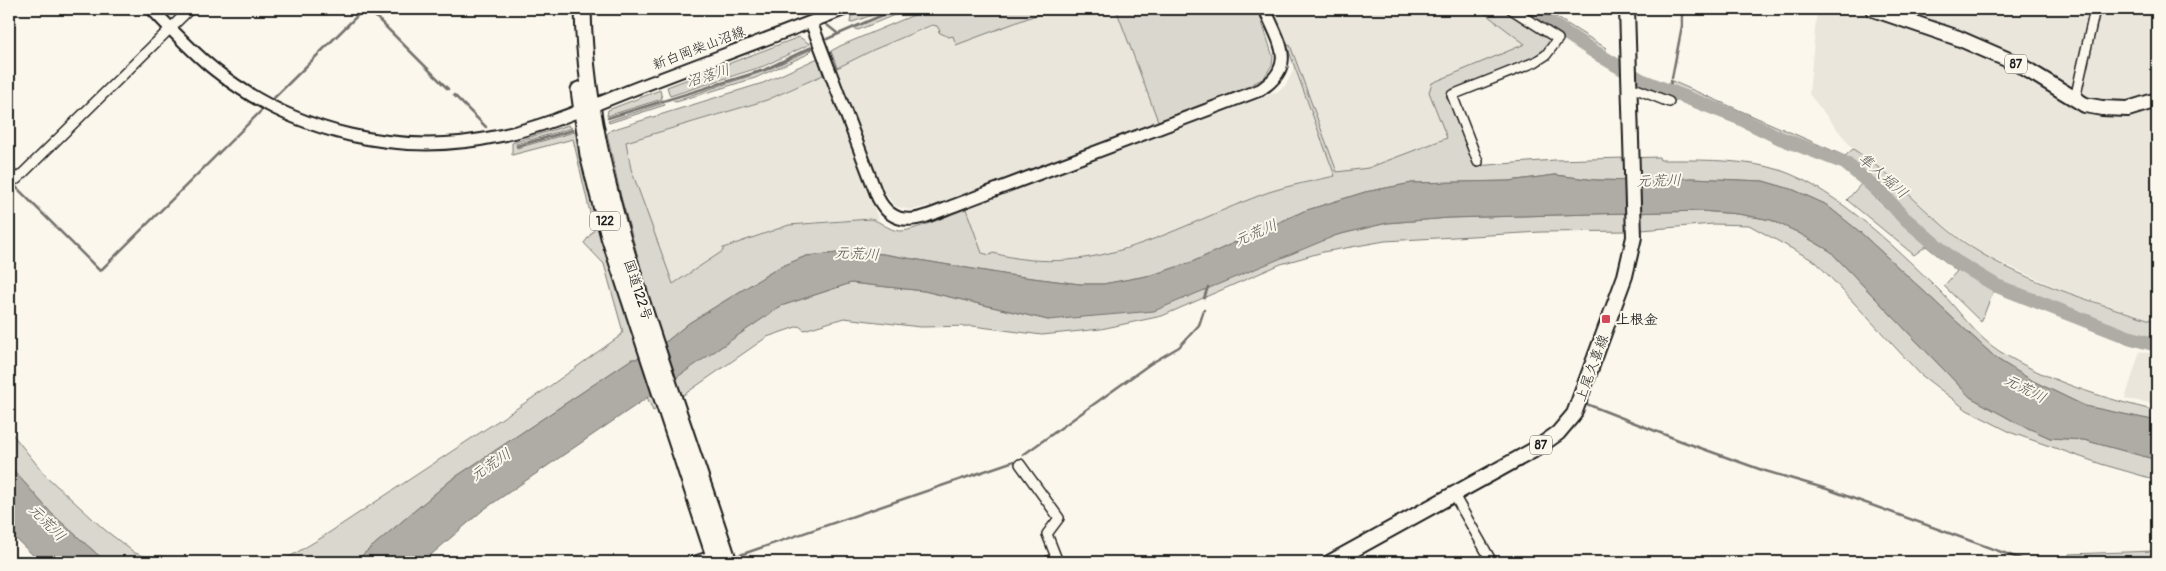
<svg xmlns="http://www.w3.org/2000/svg" width="2166" height="571" viewBox="0 0 2166 571" font-family="Pangolin,'Klee One',sans-serif">
  <rect width="100%" height="100%" fill="#fbf7ec"/>
  <filter id="ink" filterUnits="userSpaceOnUse"><feTurbulence type="fractalNoise" baseFrequency=".02" numOctaves="2"/><feDisplacementMap in="SourceGraphic" scale="10" xChannelSelector="R" yChannelSelector="G"/><feConvolveMatrix kernelMatrix="1 2 1 2 8 2 1 2 1" color-interpolation-filters="sRGB"/></filter>
  <g filter="url(#ink)">
    <path fill="#eae6dc" d="M976 9H1116L1158 121 938 204 910 210 895 206 887 196 876 174 837 68 873 50Z
      M1273 9H1479L1526 44 1429 92 1458 166 1353 172 1300 183 1269 192 1150 241 1122 248 1118 252 1090 258 1039 261 1016 259 993 253 990 255 982 253 966 209 1277 92 1285 86 1293 71 1292 60Z
      M1817 9H1855L1904 22 1998 60 2096 114 2121 116 2157 107V322L2062 290 1982 254 1937 220 1873 162 1853 149 1809 94Z
      M1887 9H2131L2157 15V97L2144 101 2097 104Z
      M823 75 879 221 870 219 817 222 789 225 770 231 723 248V251L673 284 631 169 626 142 742 108 783 94Z
      M2140 351 2157 355V404L2125 399Z"/>
    <path fill="#dad7ce" stroke="#7b7a75" d="M872 9H889L850 23 851 16Z
      M900 9H909L858 30 852 28Z
      M928 9H1052L956 45 953 36 949 37 938 32 940 31 937 26 932 25 873 50 837 68 831 51 840 46Z
      M1116 9H1258L1273 57 1272 65 1264 78 1243 89 1158 121Z
      M1479 9H1509L1550 38 1552 42 1535 58 1448 93 1475 162V166L1555 160 1659 157 1660 160C1696 160 1733 159 1769 167 1826 180 1894 246 1936 287 1957 307 1974 335 1999 351 2048 381 2102 398 2157 411V421L2085 406 2033 381 1997 359 1860 232 1825 204 1794 190 1763 181 1692 178 1640 181 1596 180 1555 175 1509 181 1412 183 1365 192 1304 211 1192 262 1152 275 1103 284H1080L1009 275 883 254 849 252 806 256 778 268 689 323 667 341 636 359H632L451 480 354 562H281L321 538 543 391 620 336 623 332 604 264 584 243 594 230 573 139 512 155V143L568 125 572 128 516 144 517 148 574 132 577 134 596 221 635 339 645 332 655 320V317L621 197 607 134 611 130 763 83 818 58 823 75 767 100 626 142 631 169 673 284 723 251V248L789 225 870 219C881 221 888 230 899 231 912 232 951 214 966 209L982 253 990 255 993 253C1096 281 1175 226 1269 192 1290 185 1313 181 1335 176L1287 46 1290 45 1337 172 1368 168 1447 138 1429 92 1432 83 1525 44Z
      M1520 9H1525L1601 57 1600 61Z
      M1536 9H1543L1606 48 1605 52Z
      M799 37 810 44 764 66 670 96 667 87Z
      M812 49 806 55 755 78 676 102 673 101 765 71Z
      M1672 81 1845 156 1853 149C1893 174 1923 212 1961 240 2014 279 2094 302 2157 322V340L2071 313 1983 274 1957 258 1931 237 1869 175 1844 159 1773 130 1673 86 1671 84Z
      M660 90 662 99 607 116 608 110Z
      M664 103 665 105 609 123 608 121Z
      M1861 184 1912 232 1930 243 1961 270 1995 287 1981 322 1944 286 1957 271 1926 246 1914 255 1847 200Z
      M1701 211 1738 214 1771 220 1797 232 1830 251 1970 397 2017 423 2050 438 2084 440 2157 460V480L2101 464 2012 433 1967 410 1920 374 1816 262 1749 225 1713 224 1630 231 1541 232 1385 241 1323 252 1281 264 1162 316 1101 329 1042 335 973 326 920 327 844 318 804 330 799 326 767 337 682 396 653 411 647 397 781 306 851 283 924 291 1048 320 1337 235 1387 223 1449 218Z
      M9 430 46 476 105 530 135 553 162 562H106L51 513 9 465Z
      M2155 551 2156 562H2069V554Z"/>
    <path fill="#afaca5" stroke="#74726e" d="M1555 175 1596 180 1640 181 1692 178 1763 181 1794 190 1825 204 1860 232 1997 359 2033 381 2085 406 2157 421V460L2084 440 2050 438 2017 423 1970 397 1830 251 1797 232 1771 220 1738 214 1701 211 1449 218 1387 223 1337 235 1154 311 1048 320 924 291 851 283 781 306 483 510 432 554 415 562H354L451 480 632 359H636L667 341 689 323 778 268 806 256 849 252 883 254 1009 275 1080 284H1103L1152 275 1192 262 1304 211 1365 192 1412 183 1509 181Z
      M9 465 51 513 106 562H40L9 532Z"/>
    <g fill="none" stroke-linecap="round" stroke-linejoin="round">
      <path stroke="#74726e" stroke-width="2.5" d="M368 9 448 89
        M807 9 816 16
        M822 21 837 33
        M827 39 896 9
        M1672 78 1682 26V9
        M1667 90 1671 81
        M454 95 486 127
        M270 102 364 9
        M608 118 764 70 812 47
        M517 146 573 130
        M9 180 100 271 266 106
        M1204 298 1208 287
        M1584 403 1681 441 1762 470 1827 489 2029 562
        M1023 455 1150 364 1179 347 1199 325 1204 310
        M737 556 1014 461"/>
      <path stroke="#afaca5" stroke-width="14" d="M1529 9 1596 53 1641 80 1739 118 1780 138 1845 163 1883 194 1902 216 1955 261 1997 286 2128 337 2157 345"/>
      <defs>
        <path id="minor" d="M1630 88 1639 90 1669 102
          M2075 99 2095 9
          M1478 162 1452 95 1535 62 1546 55 1558 39 1511 9
          M9 172 17 179 190 9
          M1020 464 1059 518 1047 534 1056 557 1047 562
          M1454 495 1492 562"/>
        <path id="tertiary" d="M152 9C172 30 192 52 215 70 294 133 400 158 499 136 548 126 595 104 642 86 710 60 778 34 845 9
          M811 22 878 198C897 235 928 215 958 204L1260 90C1298 65 1279 43 1265 9
          M696 562 722 553"/>
        <path id="primary" d="M1873 9 1958 38 1997 55 2018 64 2085 105 2102 108 2128 109 2157 100
          M1331 562 1534 450 1558 433 1574 414 1625 276 1634 237 1627 9"/>
        <path id="trunk" d="M583 9C585 115 614 215 646 315 673 398 702 480 729 562
          M579 90 588 155 609 237 716 562"/>
      </defs>
      <use href="#minor" stroke="#1c1c1c" stroke-width="12"/>
      <use href="#tertiary" stroke="#1c1c1c" stroke-width="15"/>
      <use href="#primary" stroke="#1c1c1c" stroke-width="18"/>
      <use href="#trunk" stroke="#1c1c1c" stroke-width="19"/>
      <use href="#minor" stroke="#fbf7ec" stroke-width="9"/>
      <use href="#tertiary" stroke="#fbf7ec" stroke-width="11"/>
      <use href="#primary" stroke="#fbf7ec" stroke-width="14"/>
      <use href="#trunk" stroke="#fbf7ec" stroke-width="15"/>
    </g>
  </g>
  <rect fill="#d1495b" stroke="#fbf7ec" stroke-width="2" x="1601" y="314" width="10" height="10" rx="2.5"/>
  <g text-anchor="middle" dominant-baseline="central" stroke-width="4" stroke-linejoin="round" paint-order="stroke">
    <g fill="#fbf7ec" stroke="#5f5e5a" stroke-width="1">
      <rect x="2005" y="54.5" width="22" height="19" rx="4"/>
      <rect x="590" y="211.5" width="30" height="19" rx="4"/>
      <rect x="1530" y="435.5" width="22" height="19" rx="4"/>
    </g>
    <g font-size="12" font-weight="bold" fill="#1c1c1c">
      <text x="2016" y="64">87</text>
      <text x="605" y="221">122</text>
      <text x="1541" y="445">87</text>
    </g>
    <g font-size="14" fill="#1c1c1c" stroke="#fbf7ec">
      <text transform="translate(699 48) rotate(-21)">新白岡柴山沼線</text>
      <text transform="translate(638 290) rotate(72)">国道122号</text>
      <text transform="translate(1592 368) rotate(-70)">上尾久喜線</text>
    </g>
    <g font-size="14" font-weight="bold" fill="#1c1c1c" stroke="#fbf7ec" text-anchor="start">
      <text x="1616" y="319">上根金</text>
    </g>
    <g font-size="15" font-style="italic" fill="#575653" stroke="#fbf7ec">
      <text transform="translate(708 76) rotate(-17)">沼落川</text>
      <text transform="translate(1883 176) rotate(41)">隼人堀川</text>
      <text transform="translate(1659 181) rotate(-1)">元荒川</text>
      <text transform="translate(1256 233) rotate(-23)">元荒川</text>
      <text transform="translate(857 254) rotate(3)">元荒川</text>
      <text transform="translate(2025 389) rotate(27)">元荒川</text>
      <text transform="translate(491 465) rotate(-34)">元荒川</text>
      <text transform="translate(47 523) rotate(45)">元荒川</text>
    </g>
  </g>
  <rect width="2166" height="571" fill="none" stroke="#fbf7ec" stroke-width="30"/>
  <rect x="15" y="15" width="2136" height="541" fill="none" stroke="#1c1c1c" stroke-width="2" filter="url(#ink)"/>
</svg>
